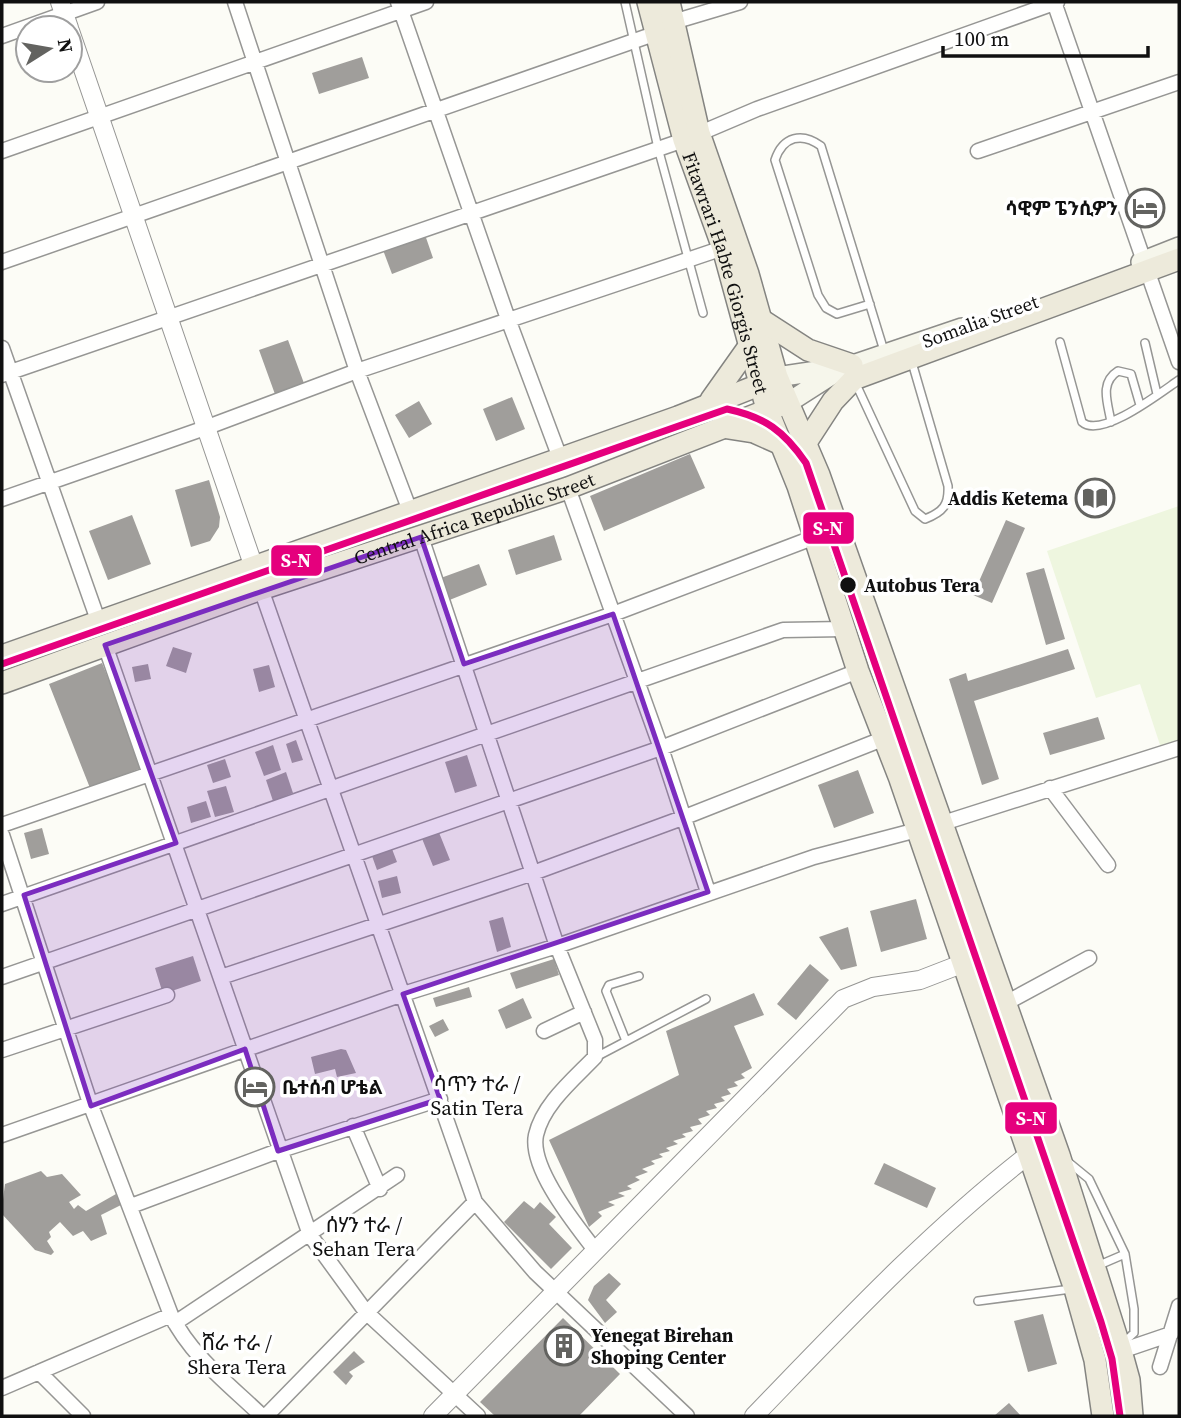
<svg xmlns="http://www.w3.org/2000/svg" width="1181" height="1418" viewBox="0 0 1181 1418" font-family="'Source Serif 4','Noto Sans Ethiopic',serif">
  <rect width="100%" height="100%" fill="#fcfcf6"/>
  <path fill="#eef6df" d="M1179 506V746L1162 751 1140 684 1096 698 1047 551Z"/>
  <path fill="#a09e9b" d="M362 57 369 78 319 94 312 73Z
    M422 226 433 258 392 274 380 242Z
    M288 340 305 386 276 397 259 350Z
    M512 397 525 429 496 441 483 409Z
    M419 401 432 424 409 438 395 415Z
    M690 454 705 488 604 531 590 496Z
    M209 480 220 517 219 527 210 541 191 547 175 490Z
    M132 515 151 564 108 580 89 531Z
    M1006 520 1025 528 992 603 973 595Z
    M554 535 562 560 516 575 508 550Z
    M479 564 487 585 447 601 438 579Z
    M1044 568 1065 639 1046 645 1026 573Z
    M173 647 192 653 186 673 166 666Z
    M1068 649 1075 669 974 701 999 779 982 785 949 679 966 673 968 681Z
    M102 663 144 767 90 788 49 684Z
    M148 664 151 679 135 682 132 667Z
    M269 665 275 687 259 692 253 669Z
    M1098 717 1105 739 1050 755 1043 733Z
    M296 740 303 760 292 763 286 744Z
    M273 745 281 770 264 776 255 752Z
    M467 755 477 786 455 793 445 762Z
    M225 759 231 777 213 783 207 765Z
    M858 770 874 813 834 828 818 785Z
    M286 772 293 793 273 801 266 780Z
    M226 786 234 812 215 817 207 791Z
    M206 801 211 817 191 823 187 807Z
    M42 828 49 854 31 859 24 833Z
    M438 830 450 860 433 866 421 836Z
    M392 849 397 862 377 870 372 856Z
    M397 876 401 893 382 898 378 881Z
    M916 899 927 939 881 952 870 911Z
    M503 917 511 947 497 952 489 921Z
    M848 927 857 966 841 970 819 937Z
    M193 956 201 981 163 994 155 968Z
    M554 959 559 975 516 989 510 973Z
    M810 964 829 980 796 1020 777 1004Z
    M469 987 472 997 436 1007 433 998Z
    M754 993 764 1015 734 1026 752 1068 741 1074 745 1078 734 1082 738 1086 727 1089 731 1094 721 1097 725 1101 714 1104 717 1108 706 1111 710 1115 698 1119 702 1124 690 1127 693 1131 682 1134 686 1137 673 1141 678 1144 666 1148 670 1151 659 1154 663 1157 651 1161 655 1164 642 1169 648 1172 635 1177 640 1180 627 1186 632 1189 618 1193 625 1196 608 1202 615 1205 598 1212 602 1216 589 1227 549 1140 679 1075 666 1031Z
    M523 998 532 1018 506 1029 498 1010Z
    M443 1019 449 1030 435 1037 429 1026Z
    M341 1049 346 1050 356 1073 337 1077 335 1069 315 1074 311 1057Z
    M884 1163 936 1188 927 1208 874 1184Z
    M41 1171 47 1177 62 1174 81 1195 69 1202 74 1209 78 1205 86 1211 116 1194 121 1205 101 1215 107 1234 91 1241 83 1231 73 1236 60 1222 49 1232 51 1237 47 1241 54 1252 51 1255 35 1250 2 1214V1207L5 1184Z
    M524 1201 534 1209 540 1202 556 1217 549 1224 572 1248 551 1269 504 1222Z
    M609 1273 621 1284 606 1300 617 1312 605 1323 588 1300 594 1286Z
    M1043 1314 1057 1364 1028 1372 1014 1321Z
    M563 1318 620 1374 579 1416H495L480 1402Z
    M354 1351 365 1362 349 1372 353 1376 346 1385 333 1372Z
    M1009 1403 1021 1416H994Z"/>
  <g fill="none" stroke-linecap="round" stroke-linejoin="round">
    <defs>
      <path id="service" d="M625 2 658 148 703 313
        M870 304 837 314 826 308 818 295 775 160C783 136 802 132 821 146L885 354
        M1060 342 1082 422C1101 439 1160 393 1179 380
        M1145 343 1157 394
        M856 384 915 511 925 519C943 512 949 505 948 486L911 359
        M1111 422C1108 403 1099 383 1118 371L1131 374 1140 405
        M626 1041 606 991 609 985 639 976
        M596 1057 706 999
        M1067 1161 1089 1179 1125 1254 1097 1266
        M978 1301 1071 1289
        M1123 1343 1134 1333V1309L1125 1254"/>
      <path id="minor" d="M235 2 357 371 410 511
        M398 2 508 319 560 458
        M1054 2 1179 362
        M673 22 740 2
        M2 36 97 2
        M2 151 426 2
        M978 151 1179 82
        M2 262 654 34
        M2 348 99 623
        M2 375 684 140 757 109 1057 2
        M568 488 661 748 708 892
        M2 499 205 428 357 371 723 248
        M421 537 557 946 595 1040V1057C574 1079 543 1104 536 1135 529 1168 576 1225 595 1250
        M261 589 475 1202 535 1272 687 1416
        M105 645 310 1235 366 1312 478 1416
        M1050 788 1108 865
        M2 825 613 614 815 537
        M2 835 91 1106 171 1315C191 1356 230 1385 262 1416
        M2 904 783 630 845 629
        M2 977 661 748 858 671
        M221 977 533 873 685 817 885 738
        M1004 1004 1089 958
        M544 1031 584 1012
        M2 1050 167 995
        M353 1126 380 1189
        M2 1135 403 994 557 946 814 857 940 824 1179 748
        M131 1206 278 1151 440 1099
        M175 1323 397 1175
        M1121 1351 1171 1334
        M1160 1367 1179 1306
        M39 1372 83 1416
        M2 1388 171 1315
        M266 1416 475 1202"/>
      <path id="tertiary" d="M60 2 69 28
        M70 31 258 579
        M433 1416 843 999 873 987 920 980 964 963
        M754 1416C842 1325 928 1233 1028 1155"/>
      <path id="secondary" d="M1141 262 1179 247
        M777 377 850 366 962 328
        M786 404 836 372"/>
      <g id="primary">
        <path id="s1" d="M648 2 684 140 723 248 767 409 798 486 858 671 900 779 1075 1289 1095 1360 1103 1416"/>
        <path d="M669 2 699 133 748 274 777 377 819 475 1059 1155 1121 1351 1129 1380 1132 1416"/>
        <path d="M760 319 808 350 852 365"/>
        <path d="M711 400 750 345"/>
        <path d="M722 427 754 432 781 444"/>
        <path d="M805 444 833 401 854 379 1179 259"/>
        <path d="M2 656 678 417 774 379"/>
        <path id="s2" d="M2 683 261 589 568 488 781 405"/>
      </g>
    </defs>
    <use href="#service" stroke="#969694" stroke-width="10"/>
    <use href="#minor" stroke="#969694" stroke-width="17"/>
    <use href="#tertiary" stroke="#969694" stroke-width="20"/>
    <use href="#secondary" stroke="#8d8d8a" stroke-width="22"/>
    <use href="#primary" stroke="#848481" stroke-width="24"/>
    <use href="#service" stroke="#fffffe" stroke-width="7"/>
    <use href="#minor" stroke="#fffffe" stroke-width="14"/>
    <use href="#tertiary" stroke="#fffffe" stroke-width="18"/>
    <use href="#secondary" stroke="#f6f6eb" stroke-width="19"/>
    <use href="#primary" stroke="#edeadb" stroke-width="21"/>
    <defs>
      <path id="rail-1" d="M2 664 727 409C765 417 784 431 806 463L1101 1322 1112 1359 1120 1416"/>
    </defs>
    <use href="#rail-1" stroke="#fff" stroke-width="12"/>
    <use href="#rail-1" stroke="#e5007d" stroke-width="7"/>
  </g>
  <path fill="#7b2cbf" fill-opacity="0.2" stroke="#7b2cbf" stroke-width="5" stroke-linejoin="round" d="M421 537 464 664 613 614 708 892 403 994 440 1099 278 1151 245 1049 91 1106 24 895 176 843 105 645Z"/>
  <defs>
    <symbol id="hotel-ring" viewBox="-11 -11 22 22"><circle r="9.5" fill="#fff" stroke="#636360" stroke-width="1.5"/><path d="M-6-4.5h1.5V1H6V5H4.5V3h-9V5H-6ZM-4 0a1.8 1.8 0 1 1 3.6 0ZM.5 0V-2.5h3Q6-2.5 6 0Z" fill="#636360"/></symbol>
    <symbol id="library-ring" viewBox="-11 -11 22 22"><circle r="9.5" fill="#fff" stroke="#636360" stroke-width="1.5"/><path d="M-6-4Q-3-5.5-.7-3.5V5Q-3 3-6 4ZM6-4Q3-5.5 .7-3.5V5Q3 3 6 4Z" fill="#636360"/></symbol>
    <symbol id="building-ring" viewBox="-11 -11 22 22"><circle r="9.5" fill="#fff" stroke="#636360" stroke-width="1.5"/><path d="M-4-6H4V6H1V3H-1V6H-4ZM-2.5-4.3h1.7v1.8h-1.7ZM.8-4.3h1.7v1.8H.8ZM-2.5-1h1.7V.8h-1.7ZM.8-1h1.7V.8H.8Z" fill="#636360"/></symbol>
  </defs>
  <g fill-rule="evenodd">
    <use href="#hotel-ring" x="1123" y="186" width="44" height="44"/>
    <use href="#library-ring" x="1073" y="476" width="44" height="44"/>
    <use href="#hotel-ring" x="233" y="1065" width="44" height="44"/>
    <use href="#building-ring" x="542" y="1324" width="44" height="44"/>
  </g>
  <circle fill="#101010" stroke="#fff" stroke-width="2.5" cx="848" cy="585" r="9"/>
  <g text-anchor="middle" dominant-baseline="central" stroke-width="7" stroke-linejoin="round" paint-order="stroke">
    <g font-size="19" font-weight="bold" fill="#101010" stroke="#fff" text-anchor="end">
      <text x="1118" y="208">ሳዊም ፔንሲዎን</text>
      <text x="1068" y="498">Addis Ketema</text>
      <text x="282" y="1087" text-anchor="start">ቤተሰብ ሆቴል</text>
      <text x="591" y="1335" text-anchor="start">Yenegat Birehan<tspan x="591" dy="22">Shoping Center</tspan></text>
    </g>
    <g font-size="19" fill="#101010" stroke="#fff">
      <text stroke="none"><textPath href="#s1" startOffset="282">Fitawrari Habte Giorgis Street</textPath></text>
      <text transform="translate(980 321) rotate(-20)">Somalia Street</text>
      <text stroke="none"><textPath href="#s2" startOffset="500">Central Africa Republic Street</textPath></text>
    </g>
    <g font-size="19" font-weight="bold" fill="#101010" stroke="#fff" text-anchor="start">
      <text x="864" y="585">Autobus Tera</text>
    </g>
    <g font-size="21" fill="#101010" stroke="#fff">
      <text x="477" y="1083">ሳጥን ተራ /<tspan x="477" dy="24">Satin Tera</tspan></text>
      <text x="364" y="1224">ሰሃን ተራ /<tspan x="364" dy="24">Sehan Tera</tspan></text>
      <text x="237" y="1342">ሸራ ተራ /<tspan x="237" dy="24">Shera Tera</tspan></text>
    </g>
  </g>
  <g stroke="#fff" stroke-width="2.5">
    <rect x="802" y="511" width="53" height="34" rx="7" fill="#e5007d"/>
    <rect x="270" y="544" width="53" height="33" rx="7" fill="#e5007d"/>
    <rect x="1004" y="1101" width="54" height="34" rx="7" fill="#e5007d"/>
  </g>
  <g font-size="19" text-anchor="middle" font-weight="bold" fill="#fff">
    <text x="828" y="535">S-N</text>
    <text x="296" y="567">S-N</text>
    <text x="1031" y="1125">S-N</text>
  </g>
  <rect width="1181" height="1418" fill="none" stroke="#101010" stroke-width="7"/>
  <g transform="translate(49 49) rotate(79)"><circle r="33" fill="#ffffff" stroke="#9f9f9f" stroke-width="2"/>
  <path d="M0-5L12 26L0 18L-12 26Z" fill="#636360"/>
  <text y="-10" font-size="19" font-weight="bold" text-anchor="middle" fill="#101010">N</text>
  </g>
  <path d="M943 46v10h205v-10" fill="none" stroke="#101010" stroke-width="3.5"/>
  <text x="954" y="46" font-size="21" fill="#101010" stroke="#ffffff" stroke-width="5" paint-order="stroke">100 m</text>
</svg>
